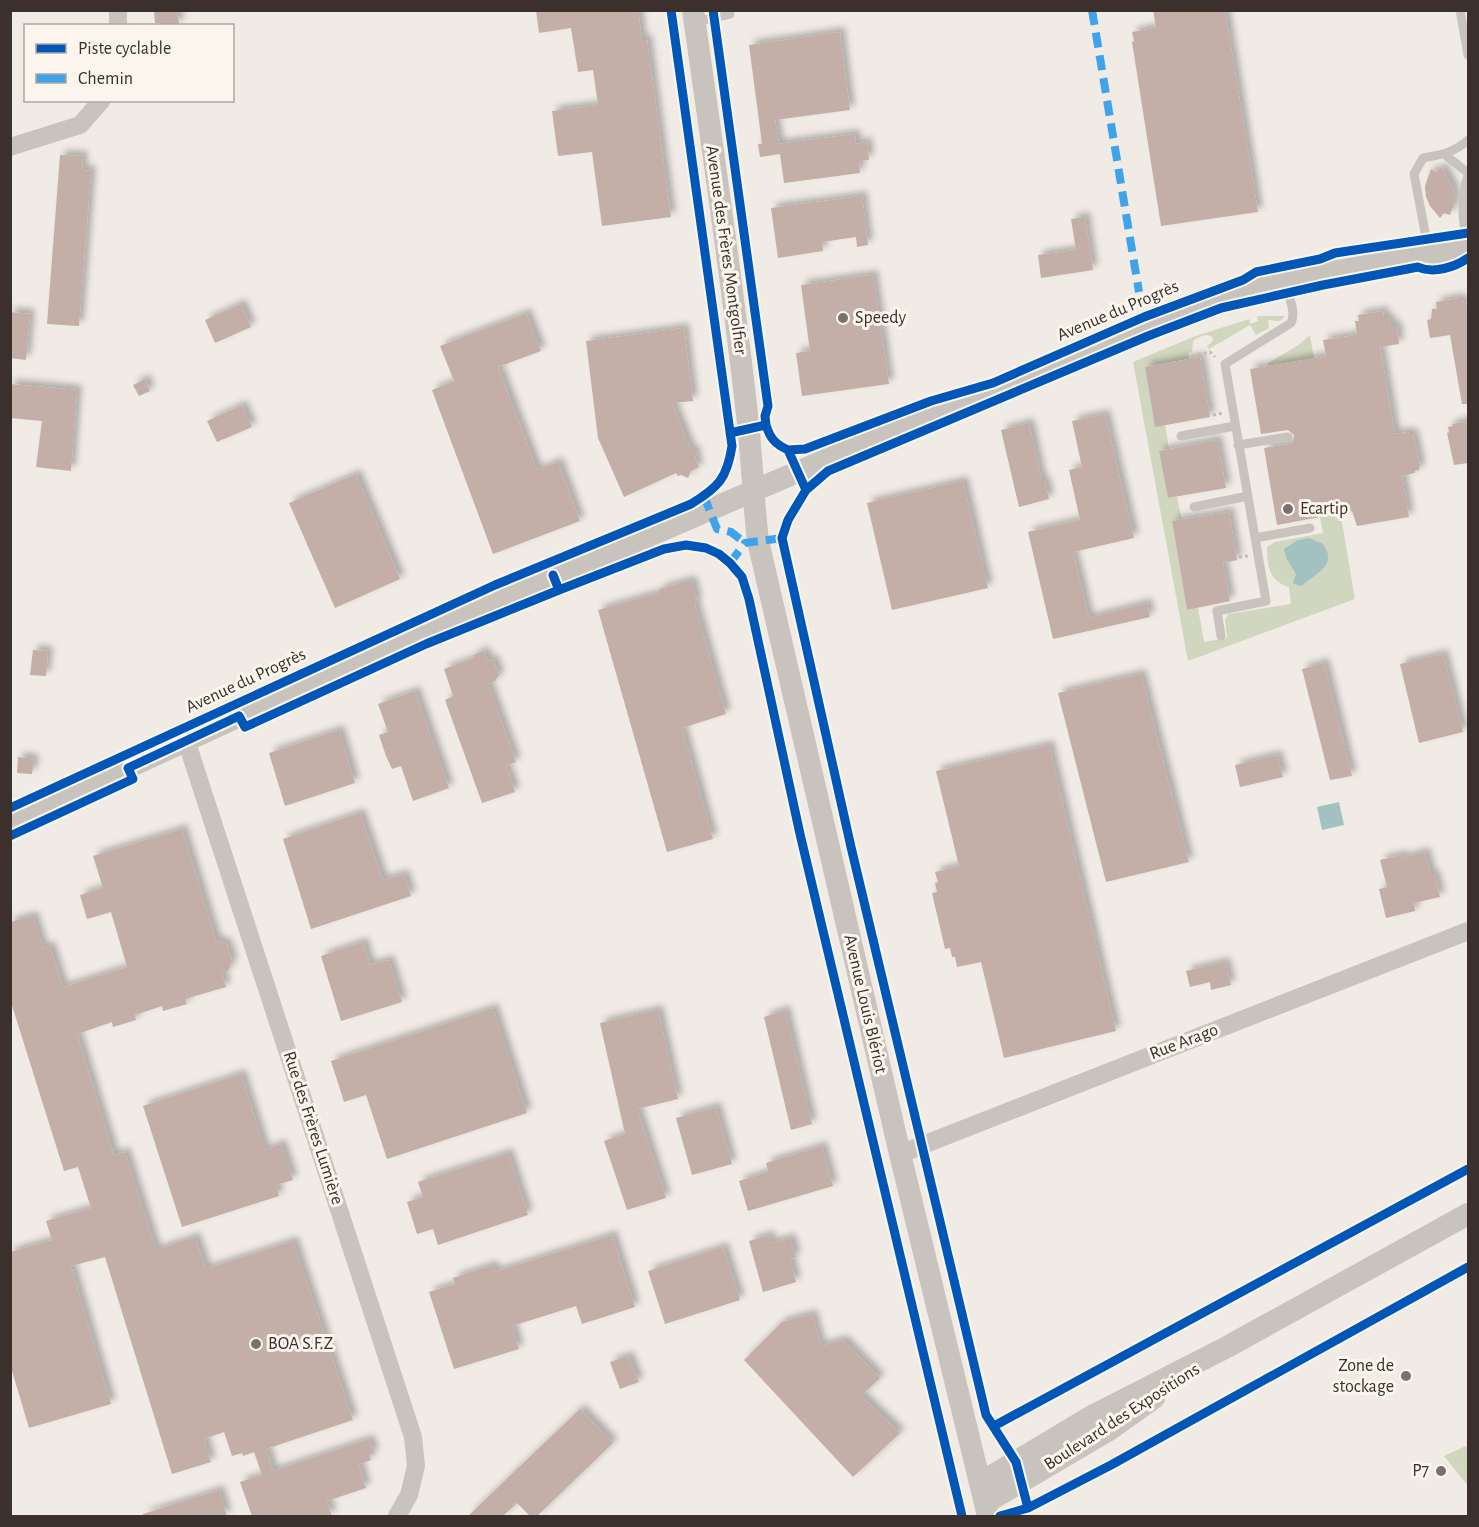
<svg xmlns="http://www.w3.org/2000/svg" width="1479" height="1527" viewBox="0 0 1479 1527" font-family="'Alegreya Sans',sans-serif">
  <defs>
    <filter id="shadow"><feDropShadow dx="5" dy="-5" stdDeviation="3" flood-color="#0004"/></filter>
  </defs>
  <rect width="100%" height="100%" fill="#f0ebe5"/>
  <path fill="#d1d6bf" d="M1257 316H1285L1280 321 1268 320 1269 328 1256 335 1250 325 1209 349 1207 346 1213 341 1212 337C1206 333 1199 337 1193 341L1192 352 1188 353 1189 359 1145 367 1155 426 1165 425 1169 449 1159 451 1168 498 1177 497 1182 520 1172 522 1187 610 1198 608 1204 642 1227 638 1225 620 1228 614 1291 604 1289 587C1269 582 1267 565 1267 547L1275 542 1323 533 1320 517 1334 515 1342 522 1355 599 1188 661 1133 362 1193 337 1249 319 1251 324 1258 321Z
    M1310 335 1328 442 1315 420 1304 360 1268 366V363L1297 346Z
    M1468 1445V1486L1444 1456Z"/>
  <path fill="#a1c2c1" d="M1309 538 1323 544C1338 565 1317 572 1303 585L1299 586 1293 583 1296 574 1286 558 1284 549 1298 540Z
    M1339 802 1344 825 1322 830 1317 807Z"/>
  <path fill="#c3afa7" filter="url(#shadow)" d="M154 10H177L179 24 161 26V23H155Z
    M536 10H638L642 40H647L671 217 602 226 592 152 558 156 552 111 598 105 593 70 578 72 571 28 539 33Z
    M1153 10H1225L1258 212 1161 226 1132 42 1134 41 1132 32 1156 28Z
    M840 32 850 110 775 120 779 144 855 134 856 144 867 142 869 160 859 161 860 173 784 183 780 154 760 157 758 144H762L749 45Z
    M60 155 83 156 82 170 91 171 79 326 47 324Z
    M1442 167 1454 190 1455 201 1450 215 1444 213 1440 218 1430 206 1426 197 1425 186 1431 169 1436 172Z
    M862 196 868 245 857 247 856 237 822 242 823 251 778 258 771 208Z
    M1085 217 1093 270 1041 278 1038 255 1076 250 1071 219Z
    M873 275 889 384 802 396 796 353 810 351 801 285Z
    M1460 298V302L1466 301 1468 316V404H1462L1450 335 1430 338 1427 320 1431 319 1432 309H1437L1436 302Z
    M241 304 251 327 215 343 205 320Z
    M1383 311 1384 318H1389L1391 326H1397L1399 344 1380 347 1395 434 1408 432 1409 434H1413L1420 465 1419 470 1415 471V473L1402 476 1409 517 1357 526 1352 511 1277 525 1264 448 1290 444 1294 440V435L1288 430 1261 434 1250 369 1326 356 1323 340 1357 335 1355 321H1359L1358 315Z
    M10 312 30 314 26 360 10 358Z
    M526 313 541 351 498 367 537 470 558 462 580 521 493 554 432 390 454 381 440 346Z
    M684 328 693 401 672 403 691 450 697 453 695 458 699 467 691 471 688 478 681 475 678 476 676 473 624 497 598 438 586 341Z
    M1200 357 1210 417 1155 427 1145 367Z
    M145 379 150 391 139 396 133 385Z
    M10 384 77 390 71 471 36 467 42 421 10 418Z
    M242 405 252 427 217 442 207 421Z
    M1105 414 1134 538 1073 552 1089 618 1147 603 1150 617 1053 639 1028 532 1080 520 1069 470 1082 467 1072 421Z
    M1468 421V463L1454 465 1447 433 1449 432 1448 427 1453 426 1452 424Z
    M1029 423 1042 481H1045L1049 499 1019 507 1001 430Z
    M1217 440 1226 488 1168 498 1159 451Z
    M356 474 400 579 335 608 289 503Z
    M963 481 988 588 892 610 867 503Z
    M1229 512 1237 560 1223 563 1230 601 1187 610 1172 521Z
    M687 581 692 582 697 601 695 605 726 714 682 728 713 839 667 852 598 610 658 593 660 589Z
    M33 650 48 651 46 676 30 675Z
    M484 651 488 661 493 659 499 675 495 681 488 684 516 762 506 766 515 792 482 803 445 700 453 696 444 669 474 658 473 655Z
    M1443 654 1463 732 1419 743 1400 664Z
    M1324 663 1352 776 1330 780 1302 669Z
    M1141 674 1189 862 1106 882 1058 693Z
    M415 691 449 788 413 801 401 766 392 769 386 756 379 735 388 732 378 704Z
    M339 730 355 783 285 806 269 753Z
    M1049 745 1116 1031 1004 1058 981 962 957 967 955 957H952L950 948 945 949 932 893 937 892 935 883 938 882 935 872 959 866 936 771Z
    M1277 755 1283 777 1240 787 1235 765Z
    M18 757 34 759 32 774 17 773Z
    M360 813 383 880 404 874 411 896 311 929 283 839Z
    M182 829 216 940 227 944 232 961 228 971 222 973 226 987 185 999 187 1004 163 1011 162 1006 135 1015 136 1020 113 1027 112 1022 77 1034 114 1155 125 1152 156 1250 195 1237 206 1269 293 1241 353 1420 266 1449 273 1471 369 1439 374 1453 369 1455 371 1460 359 1464 366 1488 327 1501 332 1516H252L240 1482 262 1475 254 1452 243 1456 242 1453 232 1456 224 1432 204 1439 211 1462 172 1474 105 1257 71 1266 111 1404 29 1428 10 1364V1252L52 1240 46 1221 91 1208 78 1167 64 1171 10 999V922L33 916 43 948 50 946 63 987 127 967 111 912 87 919 80 895 103 888 93 856Z
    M1425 852 1431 875H1435L1440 897 1414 903 1415 911 1386 918 1379 889 1387 887 1380 860 1402 855 1403 858Z
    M363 942 370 965 389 960 402 1002 341 1021 321 956Z
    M1225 962 1231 985 1211 990 1210 982 1190 987 1186 971Z
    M493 1008 527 1113 387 1159 366 1095 344 1102 331 1061Z
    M658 1010 678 1099 637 1109 666 1198 627 1210 604 1141 625 1134 600 1023Z
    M785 1010 812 1124 791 1130 764 1017Z
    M241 1074 265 1150 281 1144 293 1180 276 1185 279 1196 182 1227 143 1106Z
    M716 1107 732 1164 692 1175 676 1118Z
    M822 1146 833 1186 748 1211 739 1181 768 1172 766 1163Z
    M508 1153 528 1215 438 1245 433 1229 417 1234 407 1202 423 1197 418 1182Z
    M612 1235 635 1307 582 1324 576 1306 512 1326 519 1349 454 1369 429 1292 455 1284 453 1278 493 1265 495 1272Z
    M769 1235 771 1243 790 1238 796 1257 790 1259 796 1282 763 1292 749 1241Z
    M723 1247 740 1300 665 1324 648 1271Z
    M812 1314 821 1346 843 1340 880 1378 861 1396 900 1433 853 1477 744 1360 782 1322Z
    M628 1356 639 1382 620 1389 610 1362Z
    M580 1409 613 1443 537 1516H530L517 1503 503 1516H468Z
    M219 1490 227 1516H143V1514Z"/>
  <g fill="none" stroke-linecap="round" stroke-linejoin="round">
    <path stroke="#c2bbb6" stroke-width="3" stroke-dasharray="3 3" stroke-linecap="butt" d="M1192 356 1210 352 1215 357
      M1213 415 1223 413
      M1239 557 1248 556"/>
    <path stroke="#c9c3be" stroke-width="9" d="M1460 10 1468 55
      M695 22 730 14 729 10
      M1444 154 1468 173
      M1468 247C1463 225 1460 197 1468 176
      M1429 253 1414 174 1423 158C1441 155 1455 152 1468 140
      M1181 436 1235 426
      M1238 445 1288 437
      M1194 507 1248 496
      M1255 538 1310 528
      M1221 636 1217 611 1266 601 1225 364 1291 323C1297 310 1287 294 1284 281"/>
    <path stroke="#c9c3be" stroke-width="18" d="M118 10V26
      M10 147 80 125 102 100
      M186 740 413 1437 416 1466 409 1495 397 1516
      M900 1154 1468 931"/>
    <path stroke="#c9c3be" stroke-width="22" d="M693 10C712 145 732 279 747 414 752 456 753 498 758 541L900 1154 988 1516
      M10 822 469 610 637 541 865 443 995 391 1145 327 1228 297 1284 281 1468 247
      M980 1483 1092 1416 1227 1347 1468 1214
      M985 1503 1109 1430 1154 1398"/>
    <path stroke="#3fa3eb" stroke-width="8" stroke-dasharray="15 8" stroke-linecap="butt" d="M1092 10 1139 292
      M704 496 717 529 731 532 745 543
      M730 563 745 543 782 538"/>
    <defs>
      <path id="cycleway" d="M713 10 768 406 765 416 766 425 730 433
        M766 425C770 438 775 444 788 450L806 490 788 520 782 538 851 847 986 1415 1016 1462 1028 1508
        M788 450 805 449 931 401 993 383 1144 317 1243 280 1256 272 1320 259 1335 253 1468 233
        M806 490 828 471 1148 336 1221 308 1323 285 1418 267C1434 274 1455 267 1468 258
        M559 590 664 549 686 545 706 548 719 554 730 563 742 577 749 599 800 834 962 1516
        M10 808 495 585 691 504C719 487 727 478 732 446L671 10
        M10 836 133 779 128 768 239 716 245 727 426 644 559 590 553 575
        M994 1426 1468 1169
        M1000 1516 1028 1508 1111 1465 1468 1267"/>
    </defs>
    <use href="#cycleway" stroke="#fbf5ee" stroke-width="13"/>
    <use href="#cycleway" stroke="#0057b8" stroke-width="9"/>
  </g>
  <g fill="#7a716c" stroke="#fbf5ee" stroke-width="2">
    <circle cx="843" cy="318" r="6"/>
    <circle cx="1288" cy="509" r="6"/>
    <circle cx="256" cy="1344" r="6"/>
    <circle cx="1406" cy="1376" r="6"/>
    <circle cx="1441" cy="1471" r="6"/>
  </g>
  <g text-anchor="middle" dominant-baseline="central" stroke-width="6" stroke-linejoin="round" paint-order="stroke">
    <g font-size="18" fill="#3b302b" stroke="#fbf5ee">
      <text transform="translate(726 250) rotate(82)">Avenue des Frères Montgolfier</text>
      <text transform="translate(1118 311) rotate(-23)">Avenue du Progrès</text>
      <text transform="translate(246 681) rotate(-25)">Avenue du Progrès</text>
      <text transform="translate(865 1004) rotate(77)">Avenue Louis Blériot</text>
      <text transform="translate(1184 1042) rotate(-21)">Rue Arago</text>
      <text transform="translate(313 1128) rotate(72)">Rue des Frères Lumière</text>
      <text transform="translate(1122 1417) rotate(-33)">Boulevard des Expositions</text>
    </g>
    <g font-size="18" fill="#3b302b" stroke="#fbf5ee" text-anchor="start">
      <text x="855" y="318">Speedy</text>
      <text x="1300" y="509">Ecartip</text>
      <text x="268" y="1344">BOA S.F.Z</text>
      <text x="1394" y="1366" text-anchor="end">Zone de<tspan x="1394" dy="21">stockage</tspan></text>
      <text x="1429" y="1471" text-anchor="end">P7</text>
    </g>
  </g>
  <rect width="1479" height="1527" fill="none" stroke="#3b302b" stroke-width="24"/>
  <rect x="24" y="24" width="210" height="78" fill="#fbf5ee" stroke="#aea6a0" stroke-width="1.5"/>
  <rect x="36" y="44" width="30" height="9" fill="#0057b8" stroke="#aea6a0" stroke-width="1.5"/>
  <text x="78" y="54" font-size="18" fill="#3b302b">Piste cyclable</text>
  <rect x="36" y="74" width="30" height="9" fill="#3fa3eb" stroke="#aea6a0" stroke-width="1.5"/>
  <text x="78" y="84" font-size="18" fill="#3b302b">Chemin</text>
</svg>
